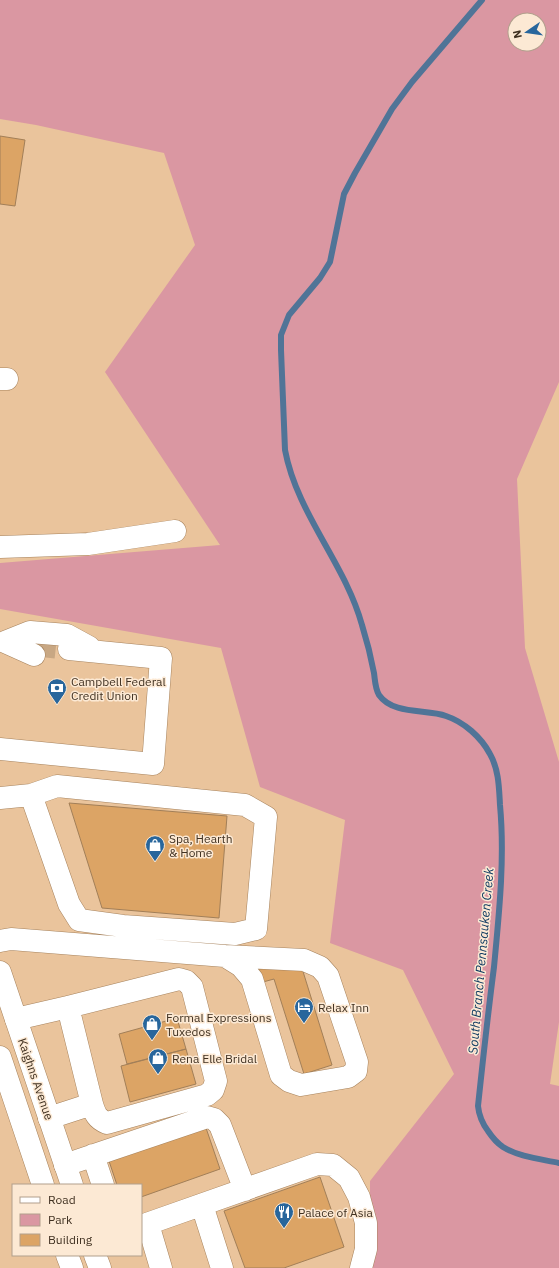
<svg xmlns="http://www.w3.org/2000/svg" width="559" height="1268" viewBox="0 0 559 1268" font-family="'IBM Plex Sans',sans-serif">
  <rect width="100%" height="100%" fill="#eac49c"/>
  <path fill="#da97a2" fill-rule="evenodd" d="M0 0H559V382L517 479 525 648 559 762V1022L550 1084 559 1086V1268H370V1181L454 1074 403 970 330 943 345 820 260 787 221 648 0 609V563L220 545 105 372 195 245 164 153 36 125 0 119ZM515 20H539V44H515Z"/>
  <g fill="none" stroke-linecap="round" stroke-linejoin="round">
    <path stroke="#507497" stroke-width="6" d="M482 0 412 82 392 109 355 173 344 194 330 262 320 278 289 315 281 335V350L285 450C297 514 345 563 362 625 367 641 371 657 374 673 375 680 375 688 379 695 393 715 426 709 446 716 464 722 481 737 490 754 499 770 499 788 500 805 505 859 499 914 494 967 488 1013 483 1059 478 1106 479 1116 482 1123 488 1131 492 1137 497 1143 503 1147 519 1157 540 1159 559 1163"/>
  </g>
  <path fill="#dca465" stroke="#a27f58" d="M0 136 25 140 15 206 0 204Z
    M69 803 227 816 219 918 102 908Z
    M301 965 332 1065 304 1074 274 979 263 982 258 969Z
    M177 1018 186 1049 127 1064 119 1034Z
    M186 1049 196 1084 130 1102 121 1066Z
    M205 1125 220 1169 141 1197V1185H117L108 1158Z
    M320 1177 344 1247 284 1268H245L224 1211Z"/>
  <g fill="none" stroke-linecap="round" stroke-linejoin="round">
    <path stroke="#c8a783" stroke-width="22" stroke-dasharray="22 11" stroke-linecap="butt" d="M34 645 69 649"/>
    <defs>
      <path id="minor" d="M0 379H7
        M0 547 88 544 175 531
        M5 642 30 632 67 635 89 647
        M5 642 34 655
        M0 749 153 764 161 658 69 649
        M0 798 31 795 57 786 245 805 266 817 256 929 235 934 123 926 79 920 69 904 31 795
        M0 941 11 939 225 956 304 960 320 967 328 976 357 1062 356 1071 348 1077 301 1085 289 1081 281 1075 252 979 241 966 225 956
        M68 1007 92 1104
        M16 1019 68 1007 179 979 186 981 192 987 216 1081 213 1090 207 1095 107 1123C97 1119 95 1114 92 1104L49 1118
        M93 1155 103 1185
        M65 1165 207 1117 214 1119 220 1125 245 1190
        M202 1205 222 1268
        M148 1224 161 1268
        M141 1226 317 1164 333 1165 349 1178 359 1197 366 1223V1249L361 1268"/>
      <path id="highway" d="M0 972 72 1185
        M0 1057 43 1185
        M67 1255 72 1268
        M95 1255 100 1268"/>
    </defs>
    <use href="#minor" stroke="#a7835d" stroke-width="23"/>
    <use href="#highway" stroke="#a7835d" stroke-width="23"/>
    <use href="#minor" stroke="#fff" stroke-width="22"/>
    <use href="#highway" stroke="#fff" stroke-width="22"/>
  </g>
  <defs>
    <symbol id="bank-pin" viewBox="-11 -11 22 30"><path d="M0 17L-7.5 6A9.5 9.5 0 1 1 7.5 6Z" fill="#28669c" stroke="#fce9d4"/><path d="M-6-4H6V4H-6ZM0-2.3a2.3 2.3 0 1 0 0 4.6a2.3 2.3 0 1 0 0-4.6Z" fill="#fff"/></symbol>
    <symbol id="shop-pin" viewBox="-11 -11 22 30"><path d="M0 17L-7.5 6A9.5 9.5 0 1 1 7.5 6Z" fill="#28669c" stroke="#fce9d4"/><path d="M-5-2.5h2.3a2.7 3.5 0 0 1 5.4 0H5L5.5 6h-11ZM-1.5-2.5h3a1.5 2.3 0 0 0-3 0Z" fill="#fff"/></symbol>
    <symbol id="hotel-pin" viewBox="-11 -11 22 30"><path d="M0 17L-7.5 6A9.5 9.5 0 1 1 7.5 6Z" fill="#28669c" stroke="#fce9d4"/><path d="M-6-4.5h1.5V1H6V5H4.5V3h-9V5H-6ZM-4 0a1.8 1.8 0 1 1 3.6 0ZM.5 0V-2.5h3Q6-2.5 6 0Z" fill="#fff"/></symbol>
    <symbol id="restaurant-pin" viewBox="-11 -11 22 30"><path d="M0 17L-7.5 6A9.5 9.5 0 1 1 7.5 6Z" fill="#28669c" stroke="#fce9d4"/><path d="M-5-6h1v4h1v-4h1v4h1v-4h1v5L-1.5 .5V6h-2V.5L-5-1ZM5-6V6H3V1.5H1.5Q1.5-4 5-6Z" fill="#fff"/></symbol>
  </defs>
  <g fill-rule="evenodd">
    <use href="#bank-pin" x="46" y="677" width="22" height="30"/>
    <use href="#shop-pin" x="144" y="834" width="22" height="30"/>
    <use href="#hotel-pin" x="293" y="996" width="22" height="30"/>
    <use href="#shop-pin" x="141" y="1013" width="22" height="30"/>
    <use href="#shop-pin" x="147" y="1047" width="22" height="30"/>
    <use href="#restaurant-pin" x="273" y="1201" width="22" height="30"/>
  </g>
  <g text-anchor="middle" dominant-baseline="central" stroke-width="3" stroke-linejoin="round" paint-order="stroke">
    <g font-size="12" fill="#403121" stroke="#fce9d4" text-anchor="start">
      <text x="71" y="681">Campbell Federal<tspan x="71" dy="14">Credit Union</tspan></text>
      <text x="169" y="838">Spa, Hearth<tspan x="169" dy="14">&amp; Home</tspan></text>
      <text x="318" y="1007">Relax Inn</text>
      <text x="166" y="1017">Formal Expressions<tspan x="166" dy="14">Tuxedos</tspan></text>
      <text x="172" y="1058">Rena Elle Bridal</text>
      <text x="298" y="1212">Palace of Asia</text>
    </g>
    <g font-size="12" fill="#403121" stroke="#fce9d4">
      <text transform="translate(36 1079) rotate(71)">Kaighns Avenue</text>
    </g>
    <g font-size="13" font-style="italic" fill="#123d63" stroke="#fce9d4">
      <text transform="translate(481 961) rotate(-85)">South Branch Pennsauken Creek</text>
    </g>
  </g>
  <rect x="12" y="1184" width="130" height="72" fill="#fce9d4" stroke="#b19f8c"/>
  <rect x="20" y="1197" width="20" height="6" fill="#ffffff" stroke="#b19f8c"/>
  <text x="48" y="1204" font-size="12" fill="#403121">Road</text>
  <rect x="20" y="1214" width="20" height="12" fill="#da97a2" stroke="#b19f8c"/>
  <text x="48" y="1224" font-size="12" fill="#403121">Park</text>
  <rect x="20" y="1234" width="20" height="12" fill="#dca465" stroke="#b19f8c"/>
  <text x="48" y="1244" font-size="12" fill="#403121">Building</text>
  <g transform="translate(527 32) rotate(257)"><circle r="19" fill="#fce9d4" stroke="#b19f8c"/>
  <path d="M0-3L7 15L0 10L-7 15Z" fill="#28669c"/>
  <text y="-6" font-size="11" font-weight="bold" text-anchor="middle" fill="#403121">N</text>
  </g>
</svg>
